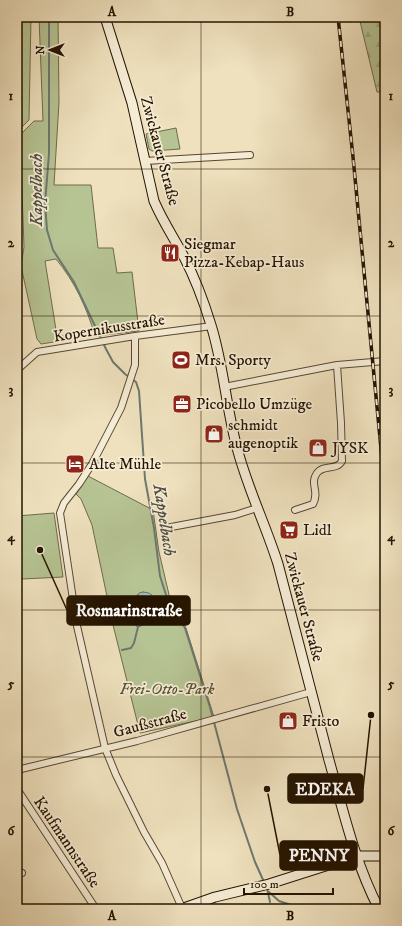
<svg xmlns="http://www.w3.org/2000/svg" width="402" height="926" viewBox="0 0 402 926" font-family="'IM FELL DW Pica',serif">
  <defs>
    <pattern id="forest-firs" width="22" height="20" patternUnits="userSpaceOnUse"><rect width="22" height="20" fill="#b6c393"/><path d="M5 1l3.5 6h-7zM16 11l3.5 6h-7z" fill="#9ca77d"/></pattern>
    <pattern id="water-rules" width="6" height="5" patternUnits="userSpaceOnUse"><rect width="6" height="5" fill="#9dbbba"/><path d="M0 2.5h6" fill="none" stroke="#87a09e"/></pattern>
  </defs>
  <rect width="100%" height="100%" fill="#efe1be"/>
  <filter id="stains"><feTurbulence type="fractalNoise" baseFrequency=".005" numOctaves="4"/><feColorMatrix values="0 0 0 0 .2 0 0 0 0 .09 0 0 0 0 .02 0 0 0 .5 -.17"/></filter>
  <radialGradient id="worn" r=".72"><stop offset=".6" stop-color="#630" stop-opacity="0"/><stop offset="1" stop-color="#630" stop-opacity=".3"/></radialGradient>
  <path fill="#b6c393" stroke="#6e6c4a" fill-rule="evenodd" d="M17 17H31L29 120 17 132Z
    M39 17H58L59 102 54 185H91L98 248H113L117 273 132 272 139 331 95 336C87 308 75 282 56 259L45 261 57 336H66L67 340 41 344 37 339 21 266 24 247 20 135 34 121H43Z
    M176 128 180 149 152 151 149 149 146 134Z
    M17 142 21 240 17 246Z
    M88 476 153 510 159 552 171 603 186 628 214 717 140 733 113 625 92 525 81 499 76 494ZM143 592C149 594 150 594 152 600L155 602 154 610 144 609 140 612 139 616 142 618 145 624 138 627 136 624V621L127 606 129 602 135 599 137 595Z
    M54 513 63 577 22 579 17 516Z"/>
  <path fill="url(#forest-firs)" stroke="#6e6c4a" d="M359 17H385V92H377Z"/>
  <path fill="url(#water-rules)" stroke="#6d7870" d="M143 592 149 593 152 595V600L156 604V609L152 611 143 609 140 612 139 616 144 619 145 624 138 627 136 626C135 619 124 607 129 602 134 597 130 603 135 599 137 597 138 595 139 593Z"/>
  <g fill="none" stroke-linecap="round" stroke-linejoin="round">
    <path stroke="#61685d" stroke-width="1" d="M142 596 147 597 149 605 141 606 136 610H134L131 608 132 605 138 602Z"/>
    <path stroke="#6d7870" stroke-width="2" d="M49 17V154L45 203 47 230 53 250 74 282 106 349 113 362 125 374 136 382 139 391 145 479 154 528 160 576 167 598 176 615 185 628 210 707 237 809 255 862 264 882
      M122 650 131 648 134 643 138 627
      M267 888 270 902
      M269 892 279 901 291 905"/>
    <defs>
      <path id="minor" d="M145 161 250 155
        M135 336V365L121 408 92 464 79 484 64 503 60 513 77 626 105 748 116 775 144 832 162 863 182 908
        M17 370 37 352 135 336 212 326
        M224 387 337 365 385 361
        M295 510 313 504C320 491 309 484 317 473 323 464 337 471 342 461L341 423 337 365
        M166 528 235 515 257 508
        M17 770 137 741 311 692
        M17 789 96 909
        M17 873H22"/>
      <path id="secondary" d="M105 17 132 103 154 201C162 220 174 238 184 257 195 278 204 302 211 325 223 363 226 405 236 444 246 485 265 523 278 564 295 629 312 695 329 760 343 810 355 863 379 909
        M181 909 215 897 269 884 357 856H385"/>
    </defs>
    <use href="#minor" stroke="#584730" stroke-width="8"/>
    <use href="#secondary" stroke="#251400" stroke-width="11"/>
    <use href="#minor" stroke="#f5ecd5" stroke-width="6"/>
    <use href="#secondary" stroke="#f5ecd5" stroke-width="9"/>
    <defs>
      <path id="rail" d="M338 17 353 157 385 490"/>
    </defs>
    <use href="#rail" stroke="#251400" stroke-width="3.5"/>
    <use href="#rail" stroke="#f5ecd5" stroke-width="2" stroke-dasharray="6" stroke-linecap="butt"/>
  </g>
  <path fill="none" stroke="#251400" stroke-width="1" stroke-opacity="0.55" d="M201 17V909M17 169H385M17 316H385M17 463H385M17 610H385M17 757H385"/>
  <defs>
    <symbol id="restaurant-square" viewBox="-11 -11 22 22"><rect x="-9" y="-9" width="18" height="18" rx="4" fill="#8f2418" stroke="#f5ecd5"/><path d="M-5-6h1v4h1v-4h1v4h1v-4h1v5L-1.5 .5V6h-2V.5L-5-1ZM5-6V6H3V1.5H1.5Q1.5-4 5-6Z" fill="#fff"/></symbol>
    <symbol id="stadium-square" viewBox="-11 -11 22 22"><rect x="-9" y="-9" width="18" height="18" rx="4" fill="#8f2418" stroke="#f5ecd5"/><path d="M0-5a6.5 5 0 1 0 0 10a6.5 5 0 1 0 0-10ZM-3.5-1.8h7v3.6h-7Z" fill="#fff"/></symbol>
    <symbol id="office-square" viewBox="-11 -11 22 22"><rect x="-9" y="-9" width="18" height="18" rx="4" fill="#8f2418" stroke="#f5ecd5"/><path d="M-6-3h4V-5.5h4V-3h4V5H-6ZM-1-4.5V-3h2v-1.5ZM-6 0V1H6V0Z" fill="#fff"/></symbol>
    <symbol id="shop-square" viewBox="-11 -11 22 22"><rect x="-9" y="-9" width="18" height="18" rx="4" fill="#8f2418" stroke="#f5ecd5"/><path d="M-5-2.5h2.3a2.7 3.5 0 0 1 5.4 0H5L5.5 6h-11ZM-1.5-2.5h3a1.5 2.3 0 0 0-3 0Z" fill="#fff"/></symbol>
    <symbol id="hotel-square" viewBox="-11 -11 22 22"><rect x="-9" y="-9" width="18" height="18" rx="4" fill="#8f2418" stroke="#f5ecd5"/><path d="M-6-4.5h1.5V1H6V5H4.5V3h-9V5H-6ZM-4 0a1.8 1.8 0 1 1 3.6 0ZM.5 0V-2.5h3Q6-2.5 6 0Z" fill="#fff"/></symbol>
    <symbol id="supermarket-square" viewBox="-11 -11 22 22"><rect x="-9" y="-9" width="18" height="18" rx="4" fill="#8f2418" stroke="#f5ecd5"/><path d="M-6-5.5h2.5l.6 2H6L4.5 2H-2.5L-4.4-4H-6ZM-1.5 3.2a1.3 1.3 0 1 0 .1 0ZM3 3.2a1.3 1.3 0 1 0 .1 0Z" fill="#fff"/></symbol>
  </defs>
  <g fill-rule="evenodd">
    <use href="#restaurant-square" x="159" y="242" width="22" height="22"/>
    <use href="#stadium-square" x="170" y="349" width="22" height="22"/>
    <use href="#office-square" x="171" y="393" width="22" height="22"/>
    <use href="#shop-square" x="203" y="423" width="22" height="22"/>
    <use href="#shop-square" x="307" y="437" width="22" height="22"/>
    <use href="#hotel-square" x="64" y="453" width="22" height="22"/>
    <use href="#supermarket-square" x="278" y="519" width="22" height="22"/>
    <use href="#shop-square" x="277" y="710" width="22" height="22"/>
  </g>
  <g text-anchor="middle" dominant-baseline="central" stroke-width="3.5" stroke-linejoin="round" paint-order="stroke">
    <g font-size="16" fill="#251400" stroke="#f5ecd5">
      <text transform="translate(160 151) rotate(75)">Zwickauer Straße</text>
      <text transform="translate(109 328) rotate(-9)">Kopernikusstraße</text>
      <text transform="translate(304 607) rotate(75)">Zwickauer Straße</text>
      <text transform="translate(150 723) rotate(-15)">Gaußstraße</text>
      <text transform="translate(67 842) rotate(56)">Kaufmannstraße</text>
    </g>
    <g font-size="16" fill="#251400" stroke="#f5ecd5" text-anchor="start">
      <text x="184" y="244">Siegmar<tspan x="184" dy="18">Pizza-Kebap-Haus</tspan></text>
      <text x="195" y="360">Mrs. Sporty</text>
      <text x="196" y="404">Picobello Umzüge</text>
      <text x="228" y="425">schmidt<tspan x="228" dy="18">augenoptik</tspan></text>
      <text x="332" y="448">JYSK</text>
      <text x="89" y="464">Alte Mühle</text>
      <text x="303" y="530">Lidl</text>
      <text x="302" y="721">Fristo</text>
    </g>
    <g font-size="16" font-style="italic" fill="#585133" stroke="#f5ecd5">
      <text x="167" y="689">Frei-Otto-Park</text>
    </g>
    <g font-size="17" font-style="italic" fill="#4f4e41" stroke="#f5ecd5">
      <text transform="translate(37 190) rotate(-90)">Kappelbach</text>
      <text transform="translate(164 520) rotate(81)">Kappelbach</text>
    </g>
  </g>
  <path fill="none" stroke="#251400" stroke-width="1.5" d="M40 550L67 610M371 715L363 789M267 789L280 855"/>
  <g fill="#251400" stroke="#f5ecd5" stroke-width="1.5">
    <circle cx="40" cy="550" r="4"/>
    <circle cx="371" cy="715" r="4"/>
    <circle cx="267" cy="789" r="4"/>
  </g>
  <g fill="#251400" stroke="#251400" stroke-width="1.5">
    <rect x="67" y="596" width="123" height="29" rx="4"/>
    <rect x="288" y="774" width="75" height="29" rx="4"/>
    <rect x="280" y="841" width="77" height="29" rx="4"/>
  </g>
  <g font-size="17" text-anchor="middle" font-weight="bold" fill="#fff">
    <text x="129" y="616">Rosmarinstraße</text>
    <text x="325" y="795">EDEKA</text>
    <text x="319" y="861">PENNY</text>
  </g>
  <rect width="402" height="926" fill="none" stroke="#efe1be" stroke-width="44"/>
  <g transform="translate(50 50) rotate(270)" stroke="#f5ecd5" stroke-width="3" paint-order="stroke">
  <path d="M0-3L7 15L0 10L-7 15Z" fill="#251400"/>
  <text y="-6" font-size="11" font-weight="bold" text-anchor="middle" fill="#251400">N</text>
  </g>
  <path d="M244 888v6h89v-6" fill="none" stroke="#251400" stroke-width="2"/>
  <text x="250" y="888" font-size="12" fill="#251400" stroke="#f5ecd5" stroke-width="3" paint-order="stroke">100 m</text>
  <rect x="22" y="22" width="358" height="882" fill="none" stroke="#251400" stroke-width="1.5"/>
  <g font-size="13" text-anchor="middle" font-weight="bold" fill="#251400">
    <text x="112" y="16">A</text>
    <text x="290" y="16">B</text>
    <text x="11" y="100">1</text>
    <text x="391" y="100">1</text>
    <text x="11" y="247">2</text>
    <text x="391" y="247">2</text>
    <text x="11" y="394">3</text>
    <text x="391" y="394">3</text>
    <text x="11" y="541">4</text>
    <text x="391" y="541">4</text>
    <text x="11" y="688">5</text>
    <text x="391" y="688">5</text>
    <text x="11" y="835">6</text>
    <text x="391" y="835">6</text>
    <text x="112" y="920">A</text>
    <text x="290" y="920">B</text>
  </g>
  <rect width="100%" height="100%" filter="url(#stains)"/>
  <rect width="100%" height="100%" fill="url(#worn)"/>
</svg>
